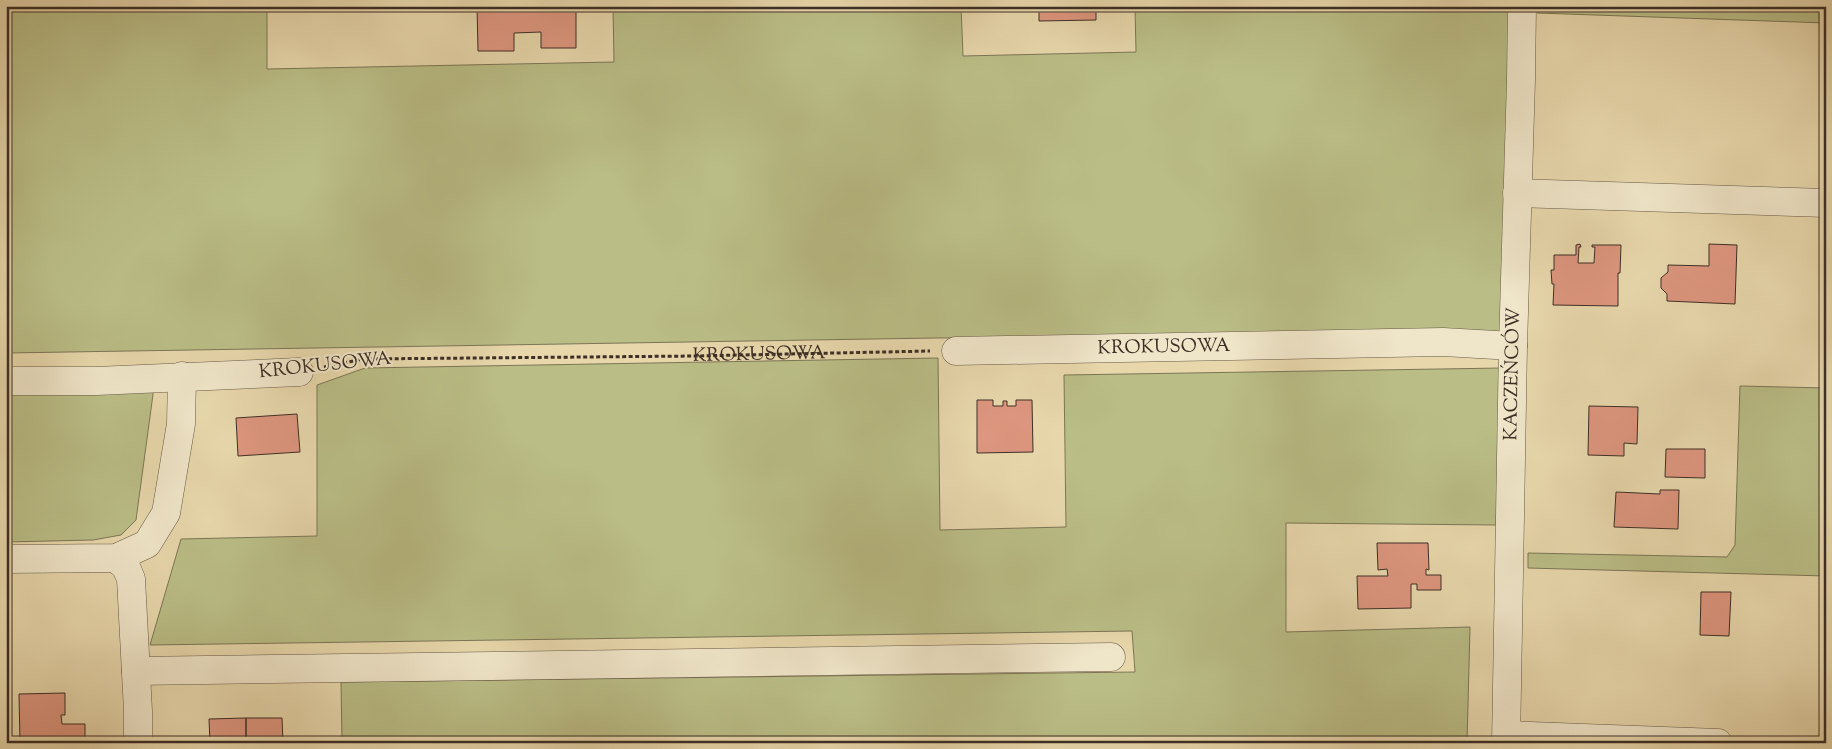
<svg xmlns="http://www.w3.org/2000/svg" width="1832" height="749" viewBox="0 0 1832 749" font-family="'Sorts Mill Goudy',serif">
  <rect width="100%" height="100%" fill="#e7d7ab"/>
  <filter id="stains"><feTurbulence type="fractalNoise" baseFrequency=".004" numOctaves="4"/><feColorMatrix values="0 0 0 0 .2 0 0 0 0 .09 0 0 0 0 .02 0 0 0 .5 -.17"/></filter>
  <radialGradient id="worn" r=".72"><stop offset=".6" stop-color="#630" stop-opacity="0"/><stop offset="1" stop-color="#630" stop-opacity=".3"/></radialGradient>
  <path fill="#babd86" stroke="#7c7656" d="M6 6H267V69L614 62 613 6H961L963 56 1136 52 1135 6H1513L1503 333 935 338 6 353Z
    M1537 6H1826V23L1537 13Z
    M938 358 940 530 1066 527 1064 375 1502 368 1496 525 1286 523V632L1470 627 1467 743H342L341 682 1135 672 1132 631 150 645 181 539 317 536V385L365 368Z
    M1740 386 1826 388V576L1528 568V553L1727 557 1735 545Z
    M154 387 136 520 121 535 93 540 6 542V390Z"/>
  <path fill="#dd967f" stroke="#3e2f26" d="M477 6H576V48H541V32L514 33V51H478Z
    M1039 6H1096V20L1039 21Z
    M1580 244 1581 247H1579L1578 263H1594L1595 247H1592V245H1621L1620 273H1618V306L1553 305 1554 284H1552L1551 270H1554V255H1576V245Z
    M1709 244 1737 245 1735 304 1667 301V294L1661 288V278L1668 272V265L1709 266Z
    M977 400H993V406H1003V401H1007V406H1016V400H1032L1033 452 977 453Z
    M1589 406 1638 407 1637 444 1624 443V456L1588 455Z
    M297 414 300 452 238 456 236 418Z
    M1666 449H1705V478L1665 477Z
    M1660 490H1679L1678 529 1614 527 1616 492 1660 494Z
    M1377 543H1428L1429 570 1426 569V575H1441V590H1417V584H1411V608L1358 609 1357 576H1388L1387 569 1378 570Z
    M1701 592H1731L1729 636 1700 635Z
    M65 693V715H61L62 724H85V743H20L19 694Z
    M246 718H282L283 743H246Z
    M246 718V743H210L209 719Z"/>
  <g fill="none" stroke-linecap="round" stroke-linejoin="round">
    <defs>
      <g id="minor">
        <path d="M1517 193 1826 203"/>
        <path id="s2" d="M956 351 1443 342 1513 346"/>
        <path d="M6 381H96L299 372"/>
        <path d="M116 558 126 567 131 579 138 711V743"/>
        <path d="M6 559 116 558 147 544 166 513 181 424 182 376"/>
        <path d="M136 671 1111 657"/>
        <path d="M1507 735 1718 743"/>
        <path id="s3" d="M1506 743 1513 346 1521 80 1522 6"/>
      </g>
    </defs>
    <use href="#minor" stroke="#685947" stroke-width="29"/>
    <path stroke="#3e2f26" stroke-width="3" stroke-dasharray="4 2.5" stroke-linecap="butt" id="s1" d="M324 367 363 359 695 356 930 351"/>
    <use href="#minor" stroke="#efe5c8" stroke-width="28"/>
  </g>
  <g text-anchor="middle" dominant-baseline="central" stroke-width="4" stroke-linejoin="round" paint-order="stroke">
    <g font-size="19" fill="#3e2f26" stroke="#efe5c8">
      <text stroke="none"><textPath href="#s2" startOffset="208">KROKUSOWA</textPath></text>
      <text stroke="none"><textPath href="#s1" startOffset="436">KROKUSOWA</textPath></text>
      <text transform="translate(325 366) rotate(-6)">KROKUSOWA</text>
      <text stroke="none"><textPath href="#s3" startOffset="369">KACZEŃCÓW</textPath></text>
    </g>
  </g>
  <rect width="1832" height="749" fill="none" stroke="#e7d7ab" stroke-width="25"/>
  <rect x="8" y="8" width="1817" height="734" fill="none" stroke="#3e2f26" stroke-width="2.5"/>
  <rect x="12" y="12" width="1807" height="724" fill="none" stroke="#3e2f26"/>
  <rect width="100%" height="100%" filter="url(#stains)"/>
  <rect width="100%" height="100%" fill="url(#worn)"/>
</svg>
